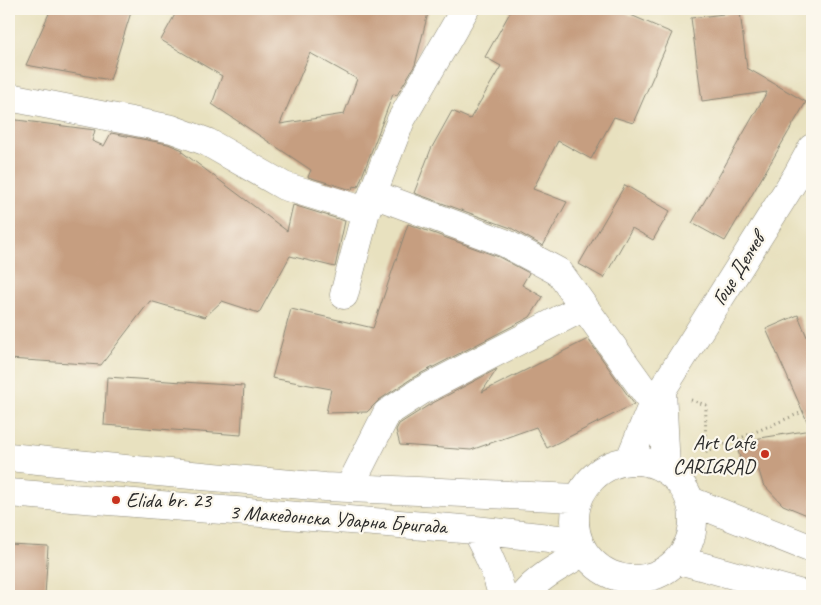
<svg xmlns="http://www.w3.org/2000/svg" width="821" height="605" viewBox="0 0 821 605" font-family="Caveat,sans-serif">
  <rect width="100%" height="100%" fill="#fbf7ec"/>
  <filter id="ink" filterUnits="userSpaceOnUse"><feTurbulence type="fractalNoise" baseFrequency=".02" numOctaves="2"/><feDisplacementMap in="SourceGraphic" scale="10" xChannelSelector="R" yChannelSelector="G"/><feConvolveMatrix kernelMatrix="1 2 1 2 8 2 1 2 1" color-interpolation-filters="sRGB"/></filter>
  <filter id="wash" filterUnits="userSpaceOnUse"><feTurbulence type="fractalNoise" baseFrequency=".0096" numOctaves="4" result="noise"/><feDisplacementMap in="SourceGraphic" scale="20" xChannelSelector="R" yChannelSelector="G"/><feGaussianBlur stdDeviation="1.12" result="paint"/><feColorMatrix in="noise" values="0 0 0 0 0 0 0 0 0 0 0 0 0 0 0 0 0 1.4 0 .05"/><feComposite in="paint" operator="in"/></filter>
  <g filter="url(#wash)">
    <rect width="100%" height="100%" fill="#e8e1bf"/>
    <g id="blocks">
      <path fill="#c69e80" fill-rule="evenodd" d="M51 9H132L110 80 26 65Z
        M178 9H429L415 65 397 95 393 94 358 187 353 186 352 190 308 177 311 170 212 104 222 76 161 40ZM310 53 357 79 344 114 280 124Z
        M512 9H617L672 33 633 123 614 117 591 159 558 141 533 189 567 202 543 246 511 228 414 193 431 149 452 111 470 119 501 66 485 57Z
        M740 12 747 68 806 102 725 241 692 223 767 92 702 101 691 18Z
        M9 119 95 130 92 141 104 146 111 133 168 144 183 150 182 152 287 231 293 205 345 221 335 267 290 256 259 313 222 301 205 317 150 301 101 365 9 359Z
        M625 185 670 211 653 240 632 228 604 278 579 264Z
        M408 224 499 257 529 273 522 285 543 297 530 317 414 377 379 400 367 412 326 413 331 389 272 378 291 309 373 328Z
        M798 315 812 349V517L783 505 763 484 756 461 743 466 735 442 811 430 766 329Z
        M588 339 634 404 547 448 536 427 471 450 400 445 396 430 399 424 429 405 497 369 482 392Z
        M107 377 244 386 241 435 104 425Z
        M9 544 48 546 45 596H9Z"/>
    </g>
  </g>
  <g filter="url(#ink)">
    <use href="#blocks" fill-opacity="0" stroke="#8a8675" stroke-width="1"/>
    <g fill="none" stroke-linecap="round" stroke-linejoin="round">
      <defs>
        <path id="minor" d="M9 97 172 129 207 142 284 186 366 211
          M373 194 505 243 559 272 653 403
          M344 295 366 211 401 120 465 9
          M662 390 666 469
          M9 457 125 469 325 487 577 498
          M575 520a59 59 0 1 1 118 0a59 59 0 1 1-118 0Z
          M629 461 653 403 662 390 796 177 812 148
          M349 488 387 413 421 391 584 307
          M9 493 475 530 577 541
          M691 501 812 549
          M475 530C487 551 497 572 502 596
          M679 560 809 596
          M523 596C539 576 562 565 584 552"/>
      </defs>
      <use href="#minor" stroke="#8a8675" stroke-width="29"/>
      <path stroke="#8a8675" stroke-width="3" stroke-dasharray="1 4" stroke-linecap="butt" d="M691 400 706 405 705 453 812 408"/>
      <use href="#minor" stroke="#fff" stroke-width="28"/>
    </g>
  </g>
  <g fill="#c8321e" stroke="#fbf7ec" stroke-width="2">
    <circle cx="765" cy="454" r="5"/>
    <circle cx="116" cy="500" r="5"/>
  </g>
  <g text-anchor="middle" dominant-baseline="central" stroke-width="4.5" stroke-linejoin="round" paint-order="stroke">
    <g font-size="21" fill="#2b2b2b" stroke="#fbf7ec">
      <text transform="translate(738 269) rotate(-58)">Гоце Делчев</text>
      <text transform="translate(338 519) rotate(4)">3 Македонска Ударна Бригада</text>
    </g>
    <g font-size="21" fill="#2b2b2b" stroke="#fbf7ec" text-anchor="end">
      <text x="755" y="442">Art Cafe<tspan x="755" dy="24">CARIGRAD</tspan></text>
      <text x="126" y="500" text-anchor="start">Elida br. 23</text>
    </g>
  </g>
  <rect width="821" height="605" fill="none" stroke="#fbf7ec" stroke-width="30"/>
</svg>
